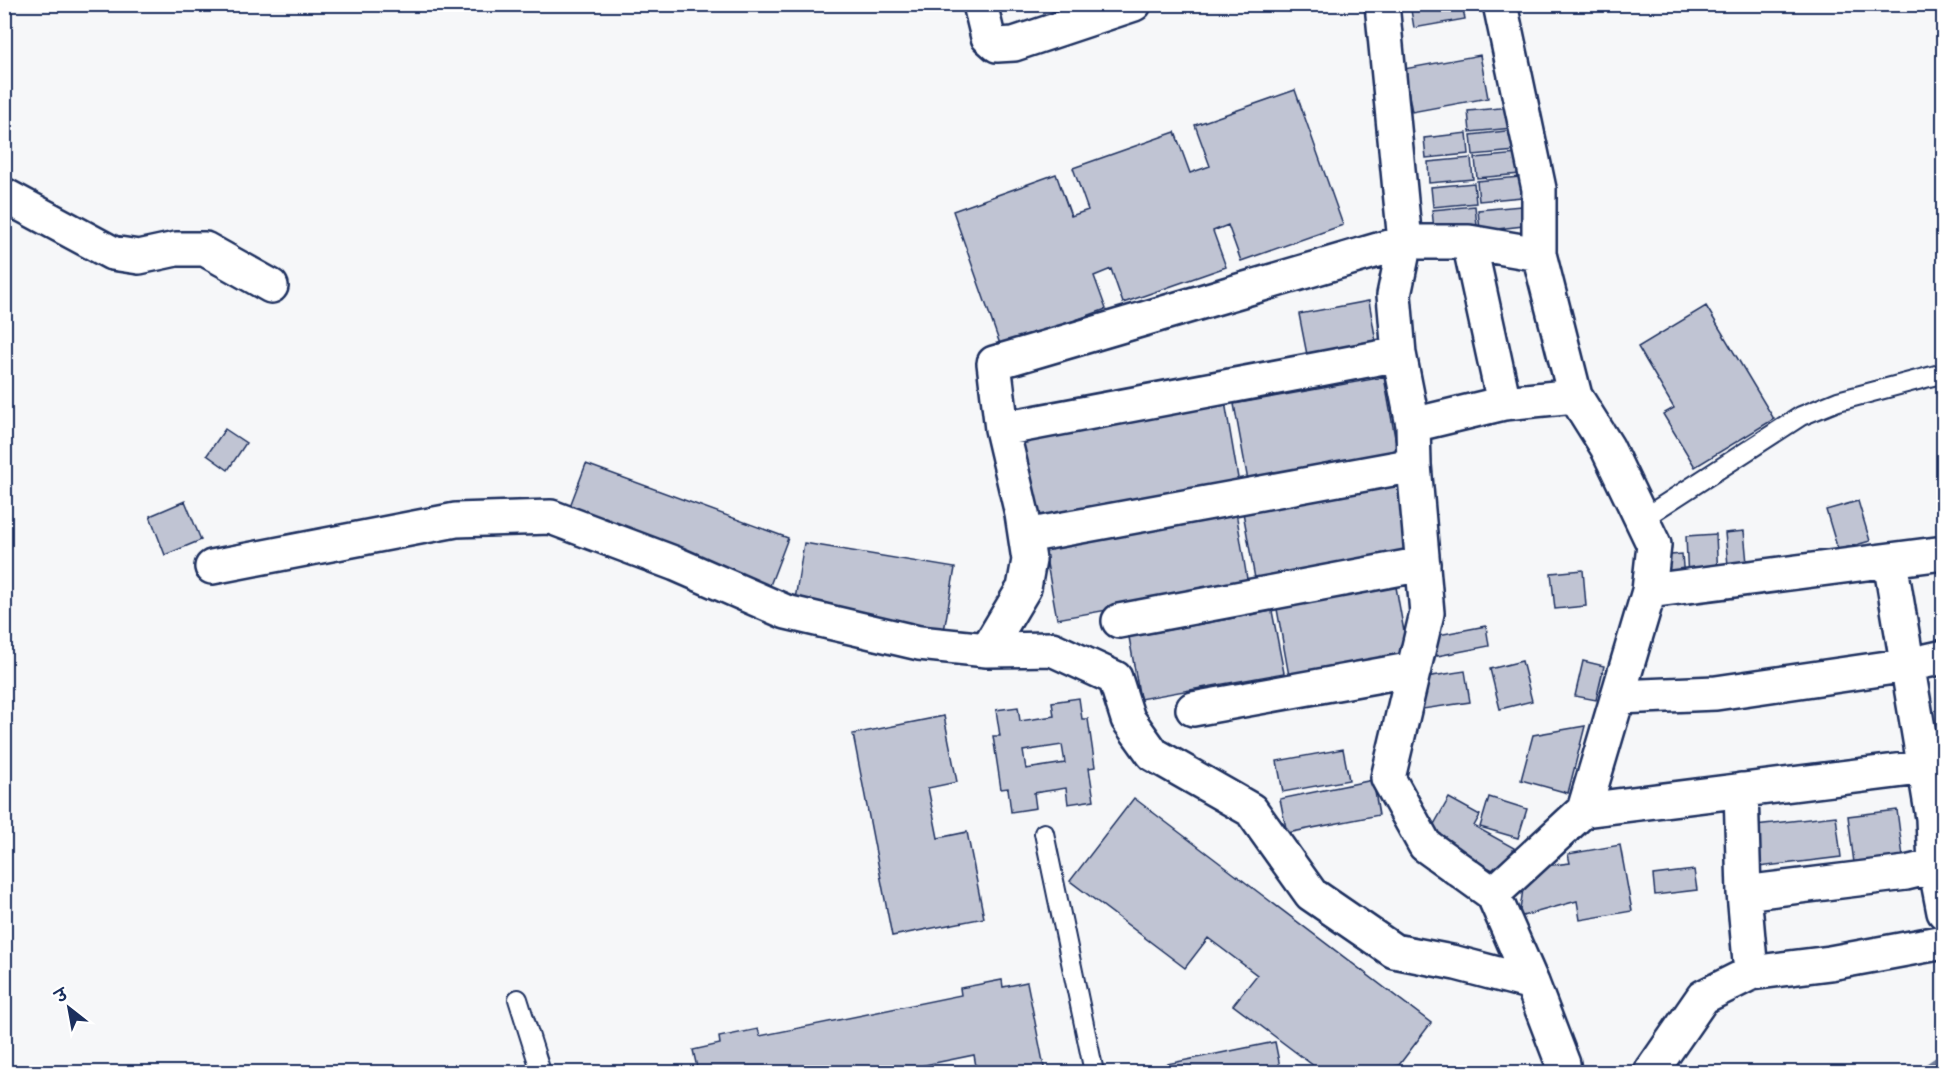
<svg xmlns="http://www.w3.org/2000/svg" width="1948" height="1077" viewBox="0 0 1948 1077" font-family="'Patrick Hand','Playpen Sans Deva',sans-serif">
  <rect width="100%" height="100%" fill="#f6f7f9"/>
  <filter id="ink" filterUnits="userSpaceOnUse"><feTurbulence type="fractalNoise" baseFrequency=".0167" numOctaves="2"/><feDisplacementMap in="SourceGraphic" scale="12" xChannelSelector="R" yChannelSelector="G"/><feConvolveMatrix kernelMatrix="1 2 1 2 8 2 1 2 1" color-interpolation-filters="sRGB"/></filter>
  <g filter="url(#ink)">
    <g fill="none" stroke-linecap="round" stroke-linejoin="round">
      <path stroke="#707c99" stroke-width="9" d="M1922 1072 1944 1057"/>
    </g>
    <path fill="#c0c4d3" stroke="#1b2f5e" stroke-width="1.5" fill-rule="evenodd" d="M1410 4H1462L1465 19 1414 28Z
      M1480 55 1488 98 1412 112 1404 69Z
      M1295 90 1343 225 1241 261 1228 225 1213 231 1226 267 1123 303 1111 269 1094 276 1106 309 1001 347 953 211 1056 174 1071 216 1088 210 1073 168 1175 132 1190 173 1210 166 1195 125Z
      M1511 107 1513 128 1470 132 1468 111Z
      M1514 130 1516 151 1473 155 1471 135Z
      M1467 133 1469 154 1426 158 1424 138Z
      M1518 154 1520 174 1477 178 1475 158Z
      M1471 158 1473 179 1429 183 1428 162Z
      M1520 177 1522 197 1479 201 1477 181Z
      M1474 183 1476 203 1433 207 1431 187Z
      M1475 206 1477 226 1434 230 1432 210Z
      M1521 206 1523 226 1480 231 1478 210Z
      M1369 301 1377 348 1308 360 1299 314Z
      M1706 306 1774 419 1695 467 1663 414 1674 408 1638 347Z
      M1384 377 1398 454 1248 481 1234 404Z
      M1224 396 1239 484 1033 521 1018 434Z
      M225 429 246 443 228 470 207 455Z
      M586 464 788 538 769 588 567 514Z
      M1396 479 1410 556 1256 584 1242 507Z
      M185 501 201 540 165 555 150 516Z
      M1858 501 1870 541 1838 550 1826 510Z
      M1236 512 1248 585 1057 619 1044 547Z
      M1744 531 1748 574 1729 576 1725 533Z
      M1716 534 1718 579 1688 581 1686 536Z
      M804 543 955 568 944 631 794 606Z
      M1682 554 1684 579 1662 581 1660 556Z
      M1583 570 1586 606 1555 609 1551 573Z
      M1396 587 1408 654 1289 676 1277 609Z
      M1272 611 1284 673 1140 699 1129 637Z
      M1486 626 1489 646 1437 656 1433 636Z
      M1522 661 1532 701 1500 709 1490 669Z
      M1583 661 1604 666 1596 700 1575 696Z
      M1465 671 1470 702 1423 709 1419 678Z
      M1079 698 1082 719H1088L1095 767 1089 768 1094 800 1068 804 1066 788 1034 793 1036 808 1011 812 1008 788 1001 789 993 736H1000L996 710 1018 707 1020 721 1054 716 1052 702ZM1062 745 1065 763 1026 769 1023 751Z
      M944 716 957 782 928 788 938 838 967 832 984 918 892 936 853 734Z
      M1585 726 1568 793 1521 780 1533 735Z
      M1343 749 1349 780 1283 792 1277 761Z
      M1373 780 1379 815 1287 833 1280 799Z
      M1489 797 1527 809 1518 838 1480 827Z
      M1134 798 1431 1023 1399 1065 1374 1072H1322L1233 1005 1257 975 1208 938 1185 968 1070 881Z
      M1449 798 1480 815 1474 826 1514 848 1500 874 1428 835Z
      M1897 810 1903 857 1854 863 1848 816Z
      M1836 816 1841 857 1751 868 1746 826Z
      M1620 845 1632 911 1580 920 1577 901 1519 917 1526 868 1570 863 1568 854Z
      M1694 870 1697 890 1655 895 1653 875Z
      M1002 980 1003 987 1027 982 1045 1072H977L974 1055 900 1070V1072H698L693 1050 720 1044 719 1037 758 1029 760 1036 961 995 960 988Z
      M1275 1042 1281 1072H1153L1152 1067Z"/>
    <g fill="none" stroke-linecap="round" stroke-linejoin="round">
      <defs>
        <path id="lane" d="M1642 519 1801 416 1838 401 1944 373
          M1044 833 1094 1072
          M518 999 541 1072"/>
        <path id="street" d="M980 4 988 37 997 45 1014 44 1134 4
          M1382 4 1405 242 1394 295 1399 354 1413 425 1414 465 1427 613 1388 778 1425 845 1493 894 1532 983 1563 1064 1564 1072
          M4 195 112 253 139 257 176 249H205L271 286
          M1469 242 1504 403
          M1413 425 1504 403 1575 396
          M1002 429 1399 354
          M1026 536 1414 465
          M212 567 456 520 551 517 676 564 786 612 919 643 987 650 1052 649 1115 678 1128 719 1153 754 1251 810 1311 894 1394 951 1456 963 1532 983
          M1649 591 1944 553
          M1119 621 1423 564
          M987 650 1024 588 1029 560 1022 514 1002 429 994 363 1405 242H1469L1539 254
          M1618 697 1716 693 1908 665 1944 657
          M1193 709 1414 669
          M1741 790 1744 893 1751 973
          M1584 810 1944 765
          M1935 866 1944 912
          M1744 893 1906 873 1935 866 1933 818 1890 561
          M1493 894 1584 810 1649 591 1654 545 1607 447 1575 396 1539 254V189L1500 4
          M1651 1072 1703 997 1751 973 1830 963 1944 942"/>
      </defs>
      <use href="#lane" stroke="#1b2f5e" stroke-width="22"/>
      <use href="#street" stroke="#1b2f5e" stroke-width="38"/>
      <use href="#lane" stroke="#fff" stroke-width="18"/>
      <use href="#street" stroke="#fff" stroke-width="33"/>
    </g>
  </g>
  <rect width="1948" height="1077" fill="none" stroke="#fff" stroke-width="24"/>
  <rect x="12" y="12" width="1924" height="1053" fill="none" stroke="#1b2f5e" stroke-width="2" filter="url(#ink)"/>
  <g transform="translate(69 1008) rotate(329)" stroke="#ffffff" stroke-width="4.5" paint-order="stroke">
  <path d="M0-4.5L10 22L0 15L-10 22Z" fill="#1b2f5e"/>
  <text y="-9" font-size="16" font-weight="bold" text-anchor="middle" fill="#1b2f5e">उ</text>
  </g>
</svg>
